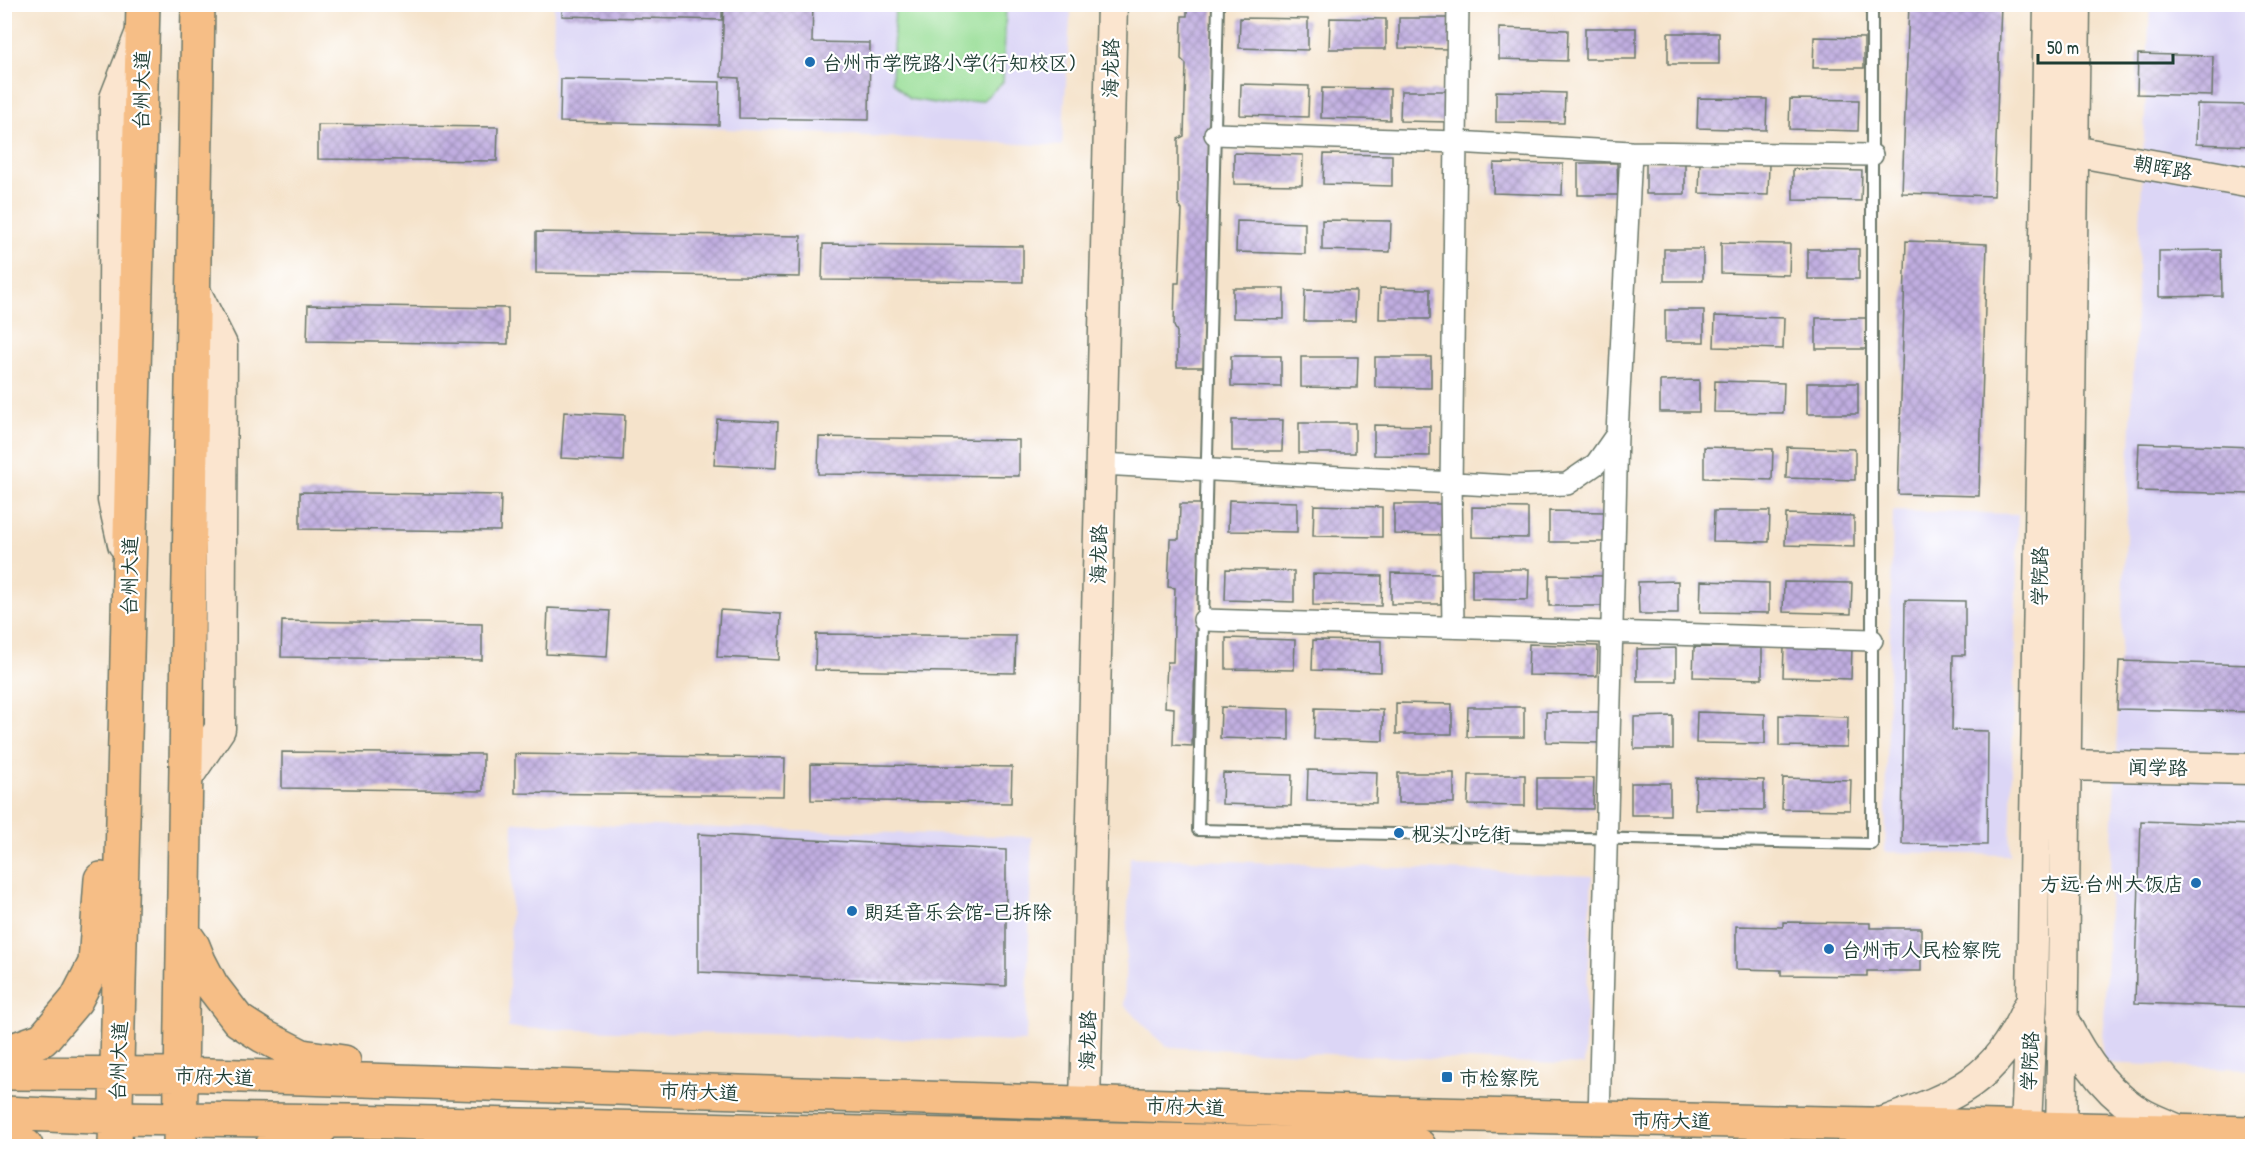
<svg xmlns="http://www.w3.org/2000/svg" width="2257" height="1151" viewBox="0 0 2257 1151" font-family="'Patrick Hand','LXGW WenKai TC',sans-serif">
  <defs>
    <pattern id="building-cross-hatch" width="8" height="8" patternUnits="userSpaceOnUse" patternTransform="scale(1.5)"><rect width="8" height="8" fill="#c1aee1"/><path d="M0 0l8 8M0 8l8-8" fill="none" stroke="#9c8fb7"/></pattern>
  </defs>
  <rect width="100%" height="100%" fill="#fff"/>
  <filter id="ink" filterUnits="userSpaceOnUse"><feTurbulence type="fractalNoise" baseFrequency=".0167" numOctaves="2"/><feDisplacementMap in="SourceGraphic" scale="12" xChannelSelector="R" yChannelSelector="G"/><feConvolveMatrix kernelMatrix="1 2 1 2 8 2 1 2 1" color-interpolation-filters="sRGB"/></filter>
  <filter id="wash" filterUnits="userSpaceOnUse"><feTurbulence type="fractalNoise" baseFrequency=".008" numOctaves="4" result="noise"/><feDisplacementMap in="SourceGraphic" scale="24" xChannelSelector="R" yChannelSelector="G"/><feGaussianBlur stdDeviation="1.35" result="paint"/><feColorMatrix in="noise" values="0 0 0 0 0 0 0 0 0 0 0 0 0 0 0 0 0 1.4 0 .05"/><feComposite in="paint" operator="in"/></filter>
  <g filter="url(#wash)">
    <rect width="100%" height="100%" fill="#f5e3cb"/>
    <path fill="#dcd6f6" d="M554 5H1071L1062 146 552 120Z
      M2150 5H2252V1069L2102 1063Z
      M1893 511 2018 514 2010 855 1885 852Z
      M513 822 1032 837 1026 1042 508 1028Z
      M1130 857 1592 876 1584 1065 1166 1047 1124 1005Z"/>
    <path fill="#99de97" stroke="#5c8e66" stroke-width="1.5" d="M895 5H1006L1003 82 983 100 948 105 909 99 892 81Z"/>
    <g id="blocks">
      <path fill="url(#building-cross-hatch)" d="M563 4H722V20L562 16Z
        M724 4H813L812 42 870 43 869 120 739 118V78L721 77Z
        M1187 4H1213L1204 367H1177V332L1174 326 1175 283H1179L1182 210 1178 204V139L1184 136 1186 64 1181 59 1182 16H1187Z
        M1909 4H2001L1994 196 1902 193Z
        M1240 18 1308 19V50L1239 48Z
        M1330 18 1386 19V49H1329Z
        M1399 18H1450V49L1399 48Z
        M1499 28 1568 30 1567 61 1499 59Z
        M1585 28H1636V59H1585Z
        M1668 33H1719V64H1668Z
        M1814 37 1864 38V68H1813Z
        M2138 54 2213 56 2212 96 2137 94Z
        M561 79 720 82 719 125 560 122Z
        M1241 84 1309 86 1308 117 1240 115Z
        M1322 88 1390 89V120L1321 118Z
        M1401 91H1451V122L1400 121Z
        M1496 91 1565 93 1564 123 1496 122Z
        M1698 98 1767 99 1766 130 1697 128Z
        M1790 99 1859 100 1858 131 1789 129Z
        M2197 104 2252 105V146L2196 144Z
        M318 125 498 127 497 161 318 159Z
        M1234 153 1303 155 1302 185 1234 184Z
        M1324 154 1392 155V186L1323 184Z
        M1646 162H1685V194H1646Z
        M1494 163 1563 164 1562 195 1493 193Z
        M1578 163H1617L1618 195H1578Z
        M1700 163 1769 164 1768 195 1699 193Z
        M1793 169 1862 171 1861 201 1793 200Z
        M1322 220 1391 221 1390 252 1322 250Z
        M1237 221 1305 223V254L1236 252Z
        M536 232 801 236 800 277 536 273Z
        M1906 241 1987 244 1979 496 1898 494Z
        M1721 243 1790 244 1789 275 1721 273Z
        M823 244 1023 246V282L822 280Z
        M1664 249H1703V281H1664Z
        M1808 249H1859V279H1808Z
        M2221 250 2222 296 2159 297V251Z
        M1233 288H1284V319L1233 318Z
        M1380 288 1430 289V319H1379Z
        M1305 290 1356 291 1355 321H1304Z
        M308 305 508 308V344L307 341Z
        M1665 310H1704V342H1665Z
        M1715 316 1784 318 1783 349 1714 347Z
        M1816 318H1867L1866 349H1816Z
        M1231 356H1281V387L1231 386Z
        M1301 357H1358L1357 388 1301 387Z
        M1375 357H1431V388L1375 387Z
        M1699 380V412H1660V381Z
        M1715 381 1784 383 1783 413 1714 412Z
        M1807 383H1858V414H1807Z
        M564 412 625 415 623 461 561 458Z
        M717 419 778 422 776 468 714 465Z
        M1232 420H1283L1282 451H1232Z
        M1299 423H1355V453H1299Z
        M1374 425 1430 426V456L1374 455Z
        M819 437 1019 440V476L818 474Z
        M2139 443 2252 447V494L2137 491Z
        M1704 447 1773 449 1772 480 1704 478Z
        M1787 447 1855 449V480L1786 478Z
        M300 492 501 495 500 531 300 529Z
        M1229 500 1297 502V532L1228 531Z
        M1180 504H1201L1192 746 1173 745 1174 708 1165 707 1167 662H1173L1175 588 1168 587 1170 539H1179Z
        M1394 504H1445L1444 535 1394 534Z
        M1314 505 1382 507V537L1313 536Z
        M1472 507 1528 508V538L1472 537Z
        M1549 511 1605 512V542H1549Z
        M1714 511H1770L1769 542 1713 541Z
        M1786 514 1854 516V547L1785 545Z
        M1226 569 1294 571V602L1225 600Z
        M1472 569H1529L1528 600 1472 599Z
        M1391 573 1441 574V604H1391Z
        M1313 574 1382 576 1381 606 1313 605Z
        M1549 575 1605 576V606H1549Z
        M1678 581V614H1639L1638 582Z
        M1701 581 1769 583V613L1700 612Z
        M1784 582 1852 583 1851 614 1783 612Z
        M1905 600 1965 601V655H1953L1952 730 1988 731 1987 845 1902 844Z
        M548 608 610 611 607 657 546 654Z
        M720 610 781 614 779 660 717 657Z
        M282 621 482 624V660L281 657Z
        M816 634 1016 636 1015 673 815 670Z
        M1226 638 1295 640 1294 670 1226 669Z
        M1313 640 1381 641V672L1312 670Z
        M1529 644 1598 646 1597 676 1528 675Z
        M1694 647 1762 648V679L1693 677Z
        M1784 647 1852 648 1851 679 1783 677Z
        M1676 648V681H1637V649Z
        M2119 661 2252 665V712L2117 709Z
        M1396 703 1452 704V734H1396Z
        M1221 707 1289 709V740L1220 738Z
        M1468 707H1524V737H1467Z
        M1315 708 1383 710V741L1314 739Z
        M1546 712H1602V743L1546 742Z
        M1697 712 1765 714V744L1696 743Z
        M1779 715 1848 717 1847 747 1779 746Z
        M1673 716V749H1634V717Z
        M282 752 483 754V791L282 788Z
        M515 754 785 758 784 796 515 793Z
        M811 764 1012 767 1011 803 811 800Z
        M1308 770 1377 772 1376 803 1307 801Z
        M1223 773 1292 775 1291 806 1222 804Z
        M1398 773H1454V803H1398Z
        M1469 775H1525V806L1468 805Z
        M1537 778H1594L1593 809 1537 808Z
        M1696 778 1764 780V810L1695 809Z
        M1783 778 1851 780 1850 810 1782 809Z
        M1631 783H1670V815H1631Z
        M2141 821 2252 825V1007L2135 1003Z
        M698 834 1006 850V986L698 972Z
        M1783 922 1870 923V928H1921V971H1867V976L1781 975V970L1736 969V926L1783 927Z"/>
    </g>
  </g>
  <g filter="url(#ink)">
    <use href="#blocks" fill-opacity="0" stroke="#6a7769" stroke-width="1.5"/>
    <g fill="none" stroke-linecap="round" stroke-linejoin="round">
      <defs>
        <path id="lane" d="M1218 4 1198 830 1872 844V4"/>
        <path id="street" d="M1215 134 1456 142 1631 152 1872 155
          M1101 464 1510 486 1567 484 1596 464 1617 434
          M1204 620 1872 640
          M1453 627 1451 483 1458 4
          M1599 1118 1617 434 1631 152"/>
        <path id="secondary" d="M2073 151 2252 183
          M123 544 113 500 115 98 139 37
          M2064 765 2252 769
          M185 781 220 729 222 345 194 289
          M2062 1017C2080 1054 2107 1096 2145 1115 2156 1121 2168 1125 2179 1130
          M1085 1103 1112 4
          M1881 1123C1955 1096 1994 1083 2028 1007
          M2025 1146 2032 999 2049 4
          M2061 1146 2075 4"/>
        <path id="primary" d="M184 933 193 946 199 961 212 986 238 1020 263 1036 302 1056 344 1062
          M4 1053 43 1039 76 1000 95 963 101 879
          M4 1073 180 1074 1388 1113 2252 1133
          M4 1113 116 1118 350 1121 1419 1146
          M4 1142H17L26 1146
          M115 1146 143 4
          M180 1146 198 4
          M272 1146 308 1130 321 1128"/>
      </defs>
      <use href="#lane" stroke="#6a7769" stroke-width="14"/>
      <use href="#street" stroke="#6a7769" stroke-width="24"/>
      <use href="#secondary" stroke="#6a7769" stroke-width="33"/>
      <use href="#primary" stroke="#6a7769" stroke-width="36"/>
      <use href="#lane" stroke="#fff" stroke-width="10"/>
      <use href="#street" stroke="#fff" stroke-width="21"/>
      <use href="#secondary" stroke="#fbe5cf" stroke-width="30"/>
      <use href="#primary" stroke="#f6be86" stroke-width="33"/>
    </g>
  </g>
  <g fill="#1f6fb2" stroke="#fff" stroke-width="2">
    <circle cx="810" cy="62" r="6"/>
    <circle cx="1399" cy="833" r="6"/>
    <circle cx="2196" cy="883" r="6"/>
    <circle cx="852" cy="911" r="6"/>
    <circle cx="1829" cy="949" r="6"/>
    <rect x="1441" y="1071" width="12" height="12" rx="3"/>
  </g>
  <g text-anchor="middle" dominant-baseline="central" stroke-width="4.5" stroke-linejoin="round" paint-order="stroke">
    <g font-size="20" fill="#1f3d34" stroke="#fff" text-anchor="start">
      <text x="822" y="62">台州市学院路小学(行知校区)</text>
      <text x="1411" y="833">枧头小吃街</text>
      <text x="2184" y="883" text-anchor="end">方远·台州大饭店</text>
      <text x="864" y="911">朗廷音乐会馆-已拆除</text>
      <text x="1841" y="949">台州市人民检察院</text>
      <text x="1459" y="1077">市检察院</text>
    </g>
    <g font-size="20" fill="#1f3d34" stroke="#fff">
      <text transform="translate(1110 68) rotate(-89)">海龙路</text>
      <text transform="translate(141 90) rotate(-89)">台州大道</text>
      <text transform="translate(2163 167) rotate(10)">朝晖路</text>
      <text transform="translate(1098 554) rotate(-89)">海龙路</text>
      <text transform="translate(129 576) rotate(-89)">台州大道</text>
      <text transform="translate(2039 576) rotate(-89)">学院路</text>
      <text transform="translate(2158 767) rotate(1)">闻学路</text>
      <text transform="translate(1087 1040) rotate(-89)">海龙路</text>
      <text transform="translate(118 1061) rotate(-88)">台州大道</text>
      <text transform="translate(2029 1061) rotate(-87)">学院路</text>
      <text transform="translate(214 1076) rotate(2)">市府大道</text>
      <text transform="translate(699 1091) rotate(2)">市府大道</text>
      <text transform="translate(1185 1106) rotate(2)">市府大道</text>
      <text transform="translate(1671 1120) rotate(1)">市府大道</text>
    </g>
  </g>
  <rect width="2257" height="1151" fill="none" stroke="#fff" stroke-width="24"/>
  <path d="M2038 54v9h135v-9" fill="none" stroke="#1f3d34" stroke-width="3"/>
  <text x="2047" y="54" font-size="18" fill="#1f3d34" stroke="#ffffff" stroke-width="4.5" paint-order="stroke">50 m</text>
</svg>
